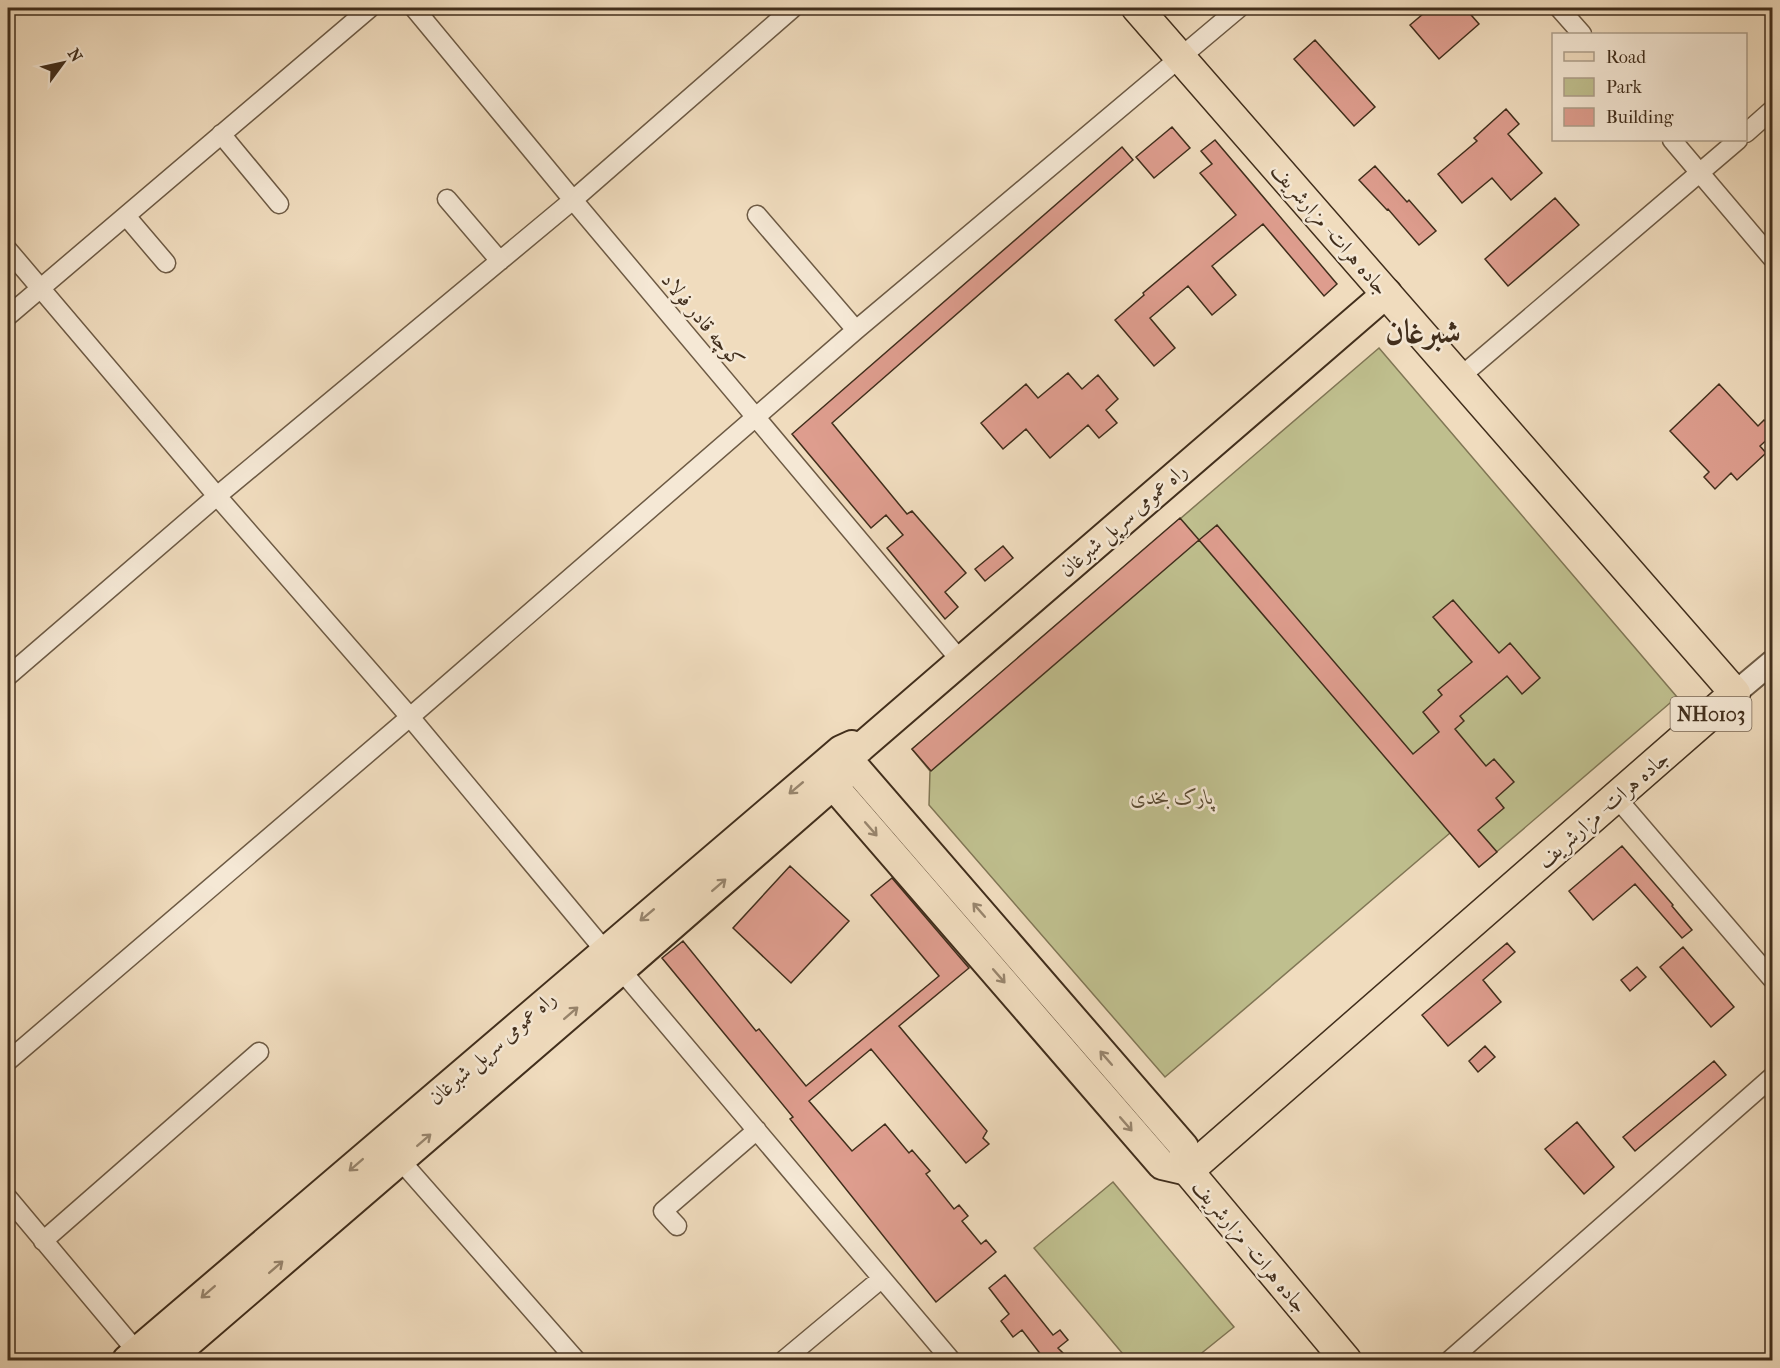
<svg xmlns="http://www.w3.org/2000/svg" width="1780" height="1368" viewBox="0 0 1780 1368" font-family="'IM FELL French Canon',Amiri,serif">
  <rect width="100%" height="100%" fill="#f0dcbe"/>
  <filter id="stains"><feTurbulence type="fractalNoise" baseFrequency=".00333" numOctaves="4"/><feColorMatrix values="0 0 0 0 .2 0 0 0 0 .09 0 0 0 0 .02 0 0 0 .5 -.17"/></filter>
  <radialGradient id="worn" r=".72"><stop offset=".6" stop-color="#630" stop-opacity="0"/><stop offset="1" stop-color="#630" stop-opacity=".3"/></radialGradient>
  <path fill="#bfbf8e" stroke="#807655" stroke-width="1.5" d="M1379 348 1677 697 1479 867 1450 833 1165 1077 929 805 930 771 912 749Z
    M1113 1182 1234 1327 1193 1360H1128L1034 1248Z"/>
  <path fill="#de9d8e" stroke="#412e1c" stroke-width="1.5" d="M1430 8H1465L1479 24 1439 59 1410 25Z
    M1315 40 1375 107 1354 126 1294 59Z
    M1506 109 1519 124 1508 134 1542 173 1511 200 1492 178 1462 203 1438 174 1477 141 1474 138Z
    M1172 127 1190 148 1154 178 1136 157Z
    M1215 140 1337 284 1324 296 1263 224 1212 266 1236 295 1212 315 1188 286 1150 318 1175 348 1154 366 1115 320 1144 295 1143 293 1236 215 1200 173 1212 164 1201 151Z
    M1122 147 1133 160 832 423 907 514 912 511 966 573 945 592 958 607 945 619 887 548 903 535 886 515 871 528 792 434Z
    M1375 166 1407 202 1409 200 1436 231 1419 245 1388 209 1387 210 1359 180Z
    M1555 198 1579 225 1508 286 1485 259Z
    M1068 373 1082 389 1098 375 1118 399 1106 410 1117 423 1099 438 1088 425 1050 458 1026 429 1003 449 981 423 1026 384 1038 398Z
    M1719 384 1758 426 1764 420 1773 428V434L1760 446 1766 453 1737 480 1731 473 1715 489 1704 477 1709 472 1670 431Z
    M1180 518 1199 540 931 771 912 749Z
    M1217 525 1413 754 1439 732 1423 712 1442 695 1438 690 1472 662 1433 617 1453 600 1499 653 1510 643 1540 678 1522 694 1507 676 1460 716 1464 721 1455 729 1486 766 1494 759 1514 782 1496 798 1504 808 1478 830 1497 852 1479 867 1199 540Z
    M1003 546 1013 558 985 581 975 569Z
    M1622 846 1673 905 1672 906 1692 930 1682 938 1635 884 1593 920 1569 891Z
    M790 866 849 921 791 983 733 928Z
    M892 878 969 968 899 1026 987 1131 983 1138 989 1144 966 1163 871 1049 809 1101 852 1151 885 1124 909 1153 912 1150 930 1171 926 1174 954 1209 959 1205 968 1216 962 1221 981 1244 986 1240 996 1252 936 1302 790 1119 793 1117 662 958 683 941 756 1031 759 1029 806 1086 939 976 871 895Z
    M1507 943 1515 952 1483 980 1501 1002 1448 1046 1422 1015Z
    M1683 947 1734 1007 1711 1027 1660 967Z
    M1637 967 1646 977 1630 991 1621 980Z
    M1485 1046 1495 1057 1478 1072 1469 1061Z
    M1714 1061 1726 1075 1635 1151 1623 1137Z
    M1577 1122 1614 1167 1584 1194 1545 1149Z
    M1005 1275 1053 1335 1060 1330 1068 1340 1058 1348 1070 1360H1045L1022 1330 1013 1337 1001 1321 1009 1314 989 1288Z"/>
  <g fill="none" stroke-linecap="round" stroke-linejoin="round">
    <defs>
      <path id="minor" d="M414 8 573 200 960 660
        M1559 8 1582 34
        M1746 133 1772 110
        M221 134 279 204
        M1672 140 1772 258
        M447 199 500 261
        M757 215 856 330
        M126 216 166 263
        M8 250 217 496 410 717 621 970 951 1360
        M8 316 370 8
        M1460 377 1738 140
        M8 676 217 496 573 200 793 8
        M1616 797 1772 979
        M8 1061 410 717 856 330 1239 8
        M393 1152 576 1360
        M8 1198 143 1359
        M677 1226 663 1211 757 1130
        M43 1241 259 1052
        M784 1360 881 1279
        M1450 1360 1772 1077"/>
      <path id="tertiary" d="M1735 693 1772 662"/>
      <path id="primary" d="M860 748 1387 293
        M819 769 1162 1165 1188 1171 1184 1147 854 766
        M127 1360 841 750 852 745 860 748
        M168 1360 621 970 848 772"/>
      <path id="trunk" d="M1137 8 1735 693 1188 1171 1346 1360"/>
    </defs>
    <use href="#minor" stroke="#6d5a44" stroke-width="21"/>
    <use href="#tertiary" stroke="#6d5a44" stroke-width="26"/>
    <use href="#primary" stroke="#412e1c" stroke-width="32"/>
    <use href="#trunk" stroke="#412e1c" stroke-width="33"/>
    <use href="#minor" stroke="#f5e8d5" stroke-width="18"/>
    <use href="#tertiary" stroke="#f5e8d5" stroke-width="22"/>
    <use href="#primary" stroke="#f0dcbe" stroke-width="28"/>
    <use href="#trunk" stroke="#f0dcbe" stroke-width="30"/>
  </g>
  <defs><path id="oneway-shaft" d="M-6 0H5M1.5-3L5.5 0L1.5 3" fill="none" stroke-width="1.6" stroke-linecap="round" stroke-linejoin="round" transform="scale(1.5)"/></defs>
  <g stroke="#98856d">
    <use href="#oneway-shaft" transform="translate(796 788) rotate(140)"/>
    <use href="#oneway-shaft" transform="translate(871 829) rotate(49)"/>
    <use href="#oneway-shaft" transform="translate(719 885) rotate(-41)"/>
    <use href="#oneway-shaft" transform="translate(979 910) rotate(-131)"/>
    <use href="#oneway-shaft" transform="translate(647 915) rotate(140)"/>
    <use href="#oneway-shaft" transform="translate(999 976) rotate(49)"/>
    <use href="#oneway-shaft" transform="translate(571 1013) rotate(-41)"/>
    <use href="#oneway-shaft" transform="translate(1106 1058) rotate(-131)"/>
    <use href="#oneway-shaft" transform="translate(1126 1124) rotate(49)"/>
    <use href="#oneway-shaft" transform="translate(424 1140) rotate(-41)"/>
    <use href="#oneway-shaft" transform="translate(356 1165) rotate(139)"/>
    <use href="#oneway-shaft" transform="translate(276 1267) rotate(-41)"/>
    <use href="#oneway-shaft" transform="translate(208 1292) rotate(139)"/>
  </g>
  <g text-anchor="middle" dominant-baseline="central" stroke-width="5" stroke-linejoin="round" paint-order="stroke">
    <rect fill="#f5e8d5" stroke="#776654" stroke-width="1.5" x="1670.5" y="697" width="81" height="34" rx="4.5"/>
    <g font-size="20" font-weight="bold" fill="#412e1c">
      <text x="1711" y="714">NH0103</text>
    </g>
    <g font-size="21" fill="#412e1c" stroke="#f5e8d5">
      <text transform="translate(1330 229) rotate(49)">جاده هرات- مزارشریف</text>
      <text transform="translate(703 320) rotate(50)">کوچه قادر فولاد</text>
      <text transform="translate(1123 520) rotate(-41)">راه عمومی سرپل شبرغان</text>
      <text transform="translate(1603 809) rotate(-41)">جاده هرات- مزارشریف</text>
      <text transform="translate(492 1048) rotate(-41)">راه عمومی سرپل شبرغان</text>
      <text transform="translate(1250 1246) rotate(50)">جاده هرات- مزارشریف</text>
    </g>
    <g font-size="21" font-style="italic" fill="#5a4b33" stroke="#f5e8d5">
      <text x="1172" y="797">پارک بخدی</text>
    </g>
    <g font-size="33" font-weight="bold" fill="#412e1c" stroke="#f5e8d5">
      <text x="1423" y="332">شبرغان</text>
    </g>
  </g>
  <rect width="1780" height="1368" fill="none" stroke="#f0dcbe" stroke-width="30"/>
  <rect x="9" y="9" width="1762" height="1350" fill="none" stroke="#412e1c" stroke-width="3"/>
  <rect x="15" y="15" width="1750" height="1338" fill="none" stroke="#412e1c" stroke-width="1.5"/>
  <rect x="1552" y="33" width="195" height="108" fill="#f5e8d5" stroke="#ad9e8b" stroke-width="1.5"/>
  <rect x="1564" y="52" width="30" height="9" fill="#f0dcbe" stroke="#ad9e8b" stroke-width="1.5"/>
  <text x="1606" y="63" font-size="18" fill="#412e1c">Road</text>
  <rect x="1564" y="78" width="30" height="18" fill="#bfbf8e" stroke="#ad9e8b" stroke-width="1.5"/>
  <text x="1606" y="93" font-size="18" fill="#412e1c">Park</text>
  <rect x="1564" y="108" width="30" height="18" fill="#de9d8e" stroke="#ad9e8b" stroke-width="1.5"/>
  <text x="1606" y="123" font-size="18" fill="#412e1c">Building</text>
  <g transform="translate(63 63) rotate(57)" stroke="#f5e8d5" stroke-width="4.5" paint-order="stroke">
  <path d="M0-4.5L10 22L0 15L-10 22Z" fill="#412e1c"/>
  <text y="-9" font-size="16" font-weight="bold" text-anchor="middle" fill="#412e1c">N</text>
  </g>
  <rect width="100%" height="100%" filter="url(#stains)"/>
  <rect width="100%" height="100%" fill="url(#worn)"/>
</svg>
